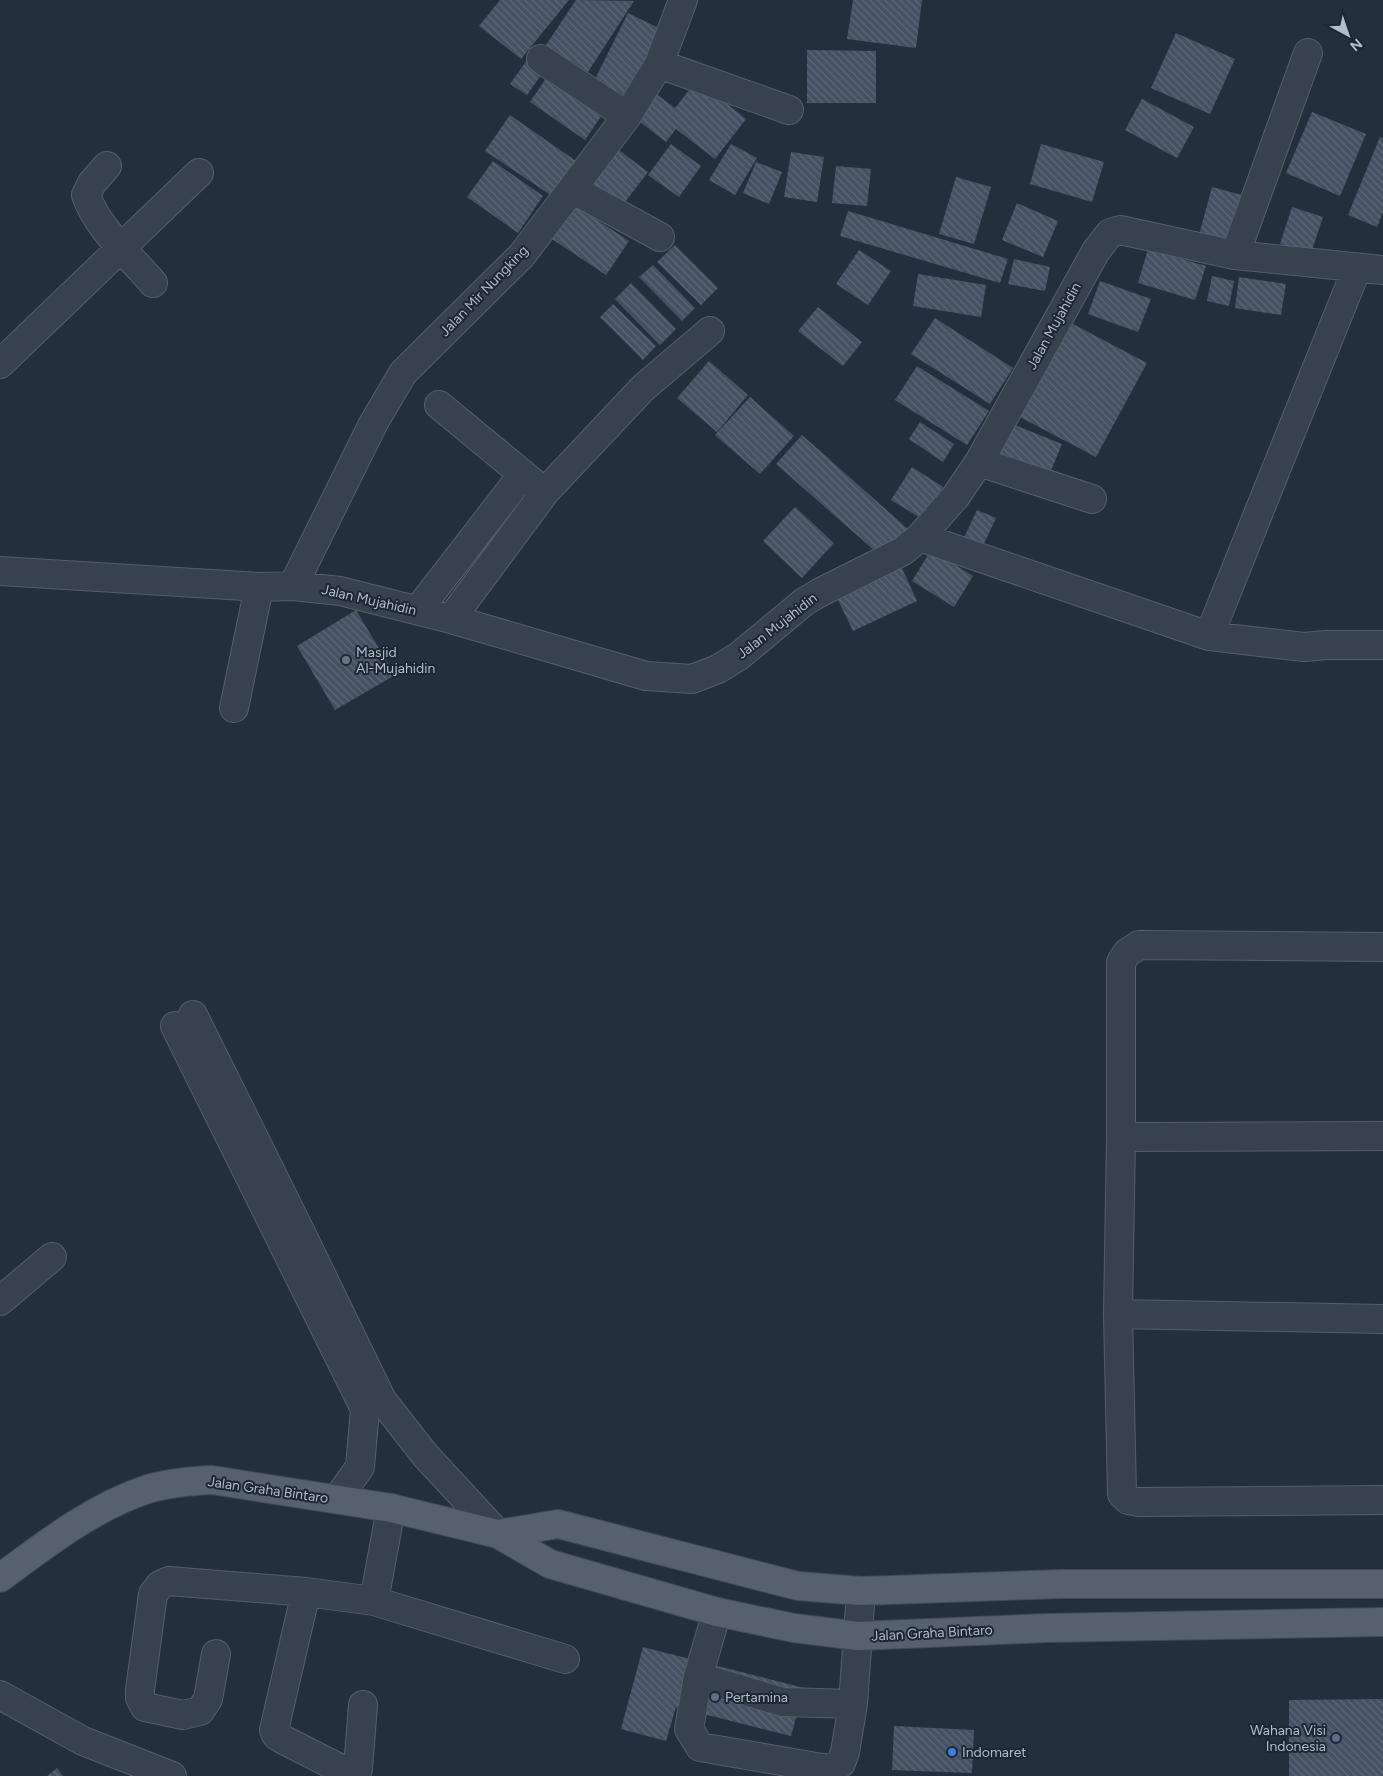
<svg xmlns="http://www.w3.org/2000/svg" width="1383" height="1776" viewBox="0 0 1383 1776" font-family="Figtree,sans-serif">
  <defs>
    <pattern id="building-back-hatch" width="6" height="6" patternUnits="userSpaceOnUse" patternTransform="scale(1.25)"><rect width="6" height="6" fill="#455162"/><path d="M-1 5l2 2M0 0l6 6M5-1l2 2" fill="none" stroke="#5d6877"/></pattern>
  </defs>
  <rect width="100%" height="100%" fill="#242f3e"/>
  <path fill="url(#building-back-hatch)" d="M500 0H569L521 59 479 26Z
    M576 0 634 1 588 72 546 45Z
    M853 0H922L916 48 847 39Z
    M628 13 665 31 630 99 594 81Z
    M1176 33 1235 59 1210 114 1151 88Z
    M807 50 876 51V103H807Z
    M530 56 546 68 527 95 510 84Z
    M551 71 606 109 585 140 530 102Z
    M697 80 746 119 715 159 676 129 666 142 635 118 655 93 675 108Z
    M1142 99 1194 127 1177 158 1125 130Z
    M1312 112 1366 134 1340 196 1286 173Z
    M510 115 576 161 552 196 485 151Z
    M1380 137 1383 138V212L1377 227 1348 215Z
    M611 144 648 172 622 206 585 178Z
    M671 144 701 166 679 197 648 175Z
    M731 144 757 158 735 195 709 180Z
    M1041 144 1104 162 1092 202 1030 184Z
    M791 152 824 157 817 202 784 197Z
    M493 161 543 196 518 233 467 197Z
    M756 162 782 172 769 204 743 193Z
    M836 166 871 169 867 206 832 203Z
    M956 177 991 187 974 244 939 234Z
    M1212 187 1242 195 1228 243 1199 235Z
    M571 203 629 241 606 275 549 237Z
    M1017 203 1058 221 1043 257 1002 240Z
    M1292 207 1323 217 1311 253 1280 244Z
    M848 211 1008 259 1000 283 840 236Z
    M675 245 718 288 701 305 657 262Z
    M1148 249 1206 266 1195 300 1138 283Z
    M859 250 891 271 868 305 836 284Z
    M1014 259 1050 267 1045 291 1008 284Z
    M653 265 695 308 682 321 639 277Z
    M918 274 986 285 981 317 913 306Z
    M1212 276 1234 281 1229 306 1207 301Z
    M1239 277 1286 284 1281 315 1235 308Z
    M1100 281 1151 299 1138 332 1088 314Z
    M631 283 676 329 660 345 615 299Z
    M613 304 656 346 643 360 600 317Z
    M818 307 862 342 843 366 798 331Z
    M935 318 1013 368 990 404 911 354Z
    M1069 322 1147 363 1096 457 1018 416Z
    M709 361 748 395 717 432 677 398Z
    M917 366 989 411 967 445 895 400Z
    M750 397 794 436 760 474 715 435Z
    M920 422 954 444 943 462 909 439Z
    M1010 423 1062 444 1048 478 995 456Z
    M802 435 909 530 883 558 776 464Z
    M912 467 943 487 922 519 891 500Z
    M795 507 834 543 802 578 763 541Z
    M977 510 996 518 980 552 961 544Z
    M931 550 973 576 954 607 912 581Z
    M901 566 917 601 853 631 836 596Z
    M356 610 395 675 335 710 297 646Z
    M643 1647 804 1688 791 1736 676 1707 666 1741 621 1729Z
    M1383 1699V1776H1289V1700Z
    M894 1726 974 1730 972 1773 892 1770Z
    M57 1768 63 1776H47Z"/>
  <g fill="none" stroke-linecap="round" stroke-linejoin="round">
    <defs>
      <path id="minor" d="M541 59 627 116
        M659 64 789 110
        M107 166 92 183 86 195C97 228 131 257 153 283
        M572 189 660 237
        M1235 255 1308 53
        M0 364 199 173
        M439 405 536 485
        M979 462 1092 499
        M920 537 1209 636 1304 647 1326 645H1383
        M0 571 259 587 293 586 340 591 451 619 646 676 692 679 718 669 739 656 804 602 819 593 903 551 920 537 956 496 979 462 1096 251 1110 233 1120 230 1235 255 1383 270
        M293 586 373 424 403 373 522 255 572 189 627 116 659 64 683 0
        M418 610 523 474
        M451 619 545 492 643 388 710 331
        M1209 636 1357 268
        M234 708 259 587
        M1383 947 1139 945 1127 953 1121 962V1137L1118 1314 1122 1494 1128 1500 1139 1502 1383 1500
        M193 1015 302 1235 382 1400 425 1455 498 1534
        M175 1026 365 1409 360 1467 337 1499
        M1121 1137 1383 1136
        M0 1301 52 1257
        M1118 1314 1383 1319
        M306 1592 274 1730 276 1735 282 1739 349 1773 354 1772 358 1769 363 1705
        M374 1601 391 1508
        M717 1612 698 1677 689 1729 700 1747 828 1769 841 1763 845 1752 853 1704 861 1591
        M216 1654 208 1699 200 1711 183 1715 145 1707 140 1698V1690L153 1594 160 1585 169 1581 306 1592 374 1601 565 1659
        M698 1677 783 1702 853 1704
        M0 1695 83 1741 172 1776"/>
      <path id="major" d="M498 1534 558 1524 798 1586 861 1591 1061 1584H1383
        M0 1578C46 1544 93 1507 148 1489 168 1483 191 1481 212 1480L391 1508 498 1534 550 1564 717 1612 794 1628 858 1636 1047 1628 1383 1622"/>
    </defs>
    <use href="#minor" stroke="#565f6c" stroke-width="30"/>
    <use href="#major" stroke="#414a57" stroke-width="30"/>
    <use href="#minor" stroke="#38414e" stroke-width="28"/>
    <use href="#major" stroke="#56606e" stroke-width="28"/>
  </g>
  <circle fill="#6b7280" stroke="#1d2633" stroke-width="2" cx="346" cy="660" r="5"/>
  <g fill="#5c6f8a" stroke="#1d2633" stroke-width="2">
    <circle cx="715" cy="1697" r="5"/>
    <circle cx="1336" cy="1738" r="5"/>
  </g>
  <circle fill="#3f7fe0" stroke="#1d2633" stroke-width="2" cx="952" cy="1752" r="5"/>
  <g text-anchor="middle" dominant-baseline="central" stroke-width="4" stroke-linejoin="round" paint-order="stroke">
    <g font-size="14" fill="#b4bcc9" stroke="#1d2633">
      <text transform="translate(484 291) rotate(-46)">Jalan Mir Nungking</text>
      <text transform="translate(1054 326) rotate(-61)">Jalan Mujahidin</text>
      <text transform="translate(369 600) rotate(13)">Jalan Mujahidin</text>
      <text transform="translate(777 626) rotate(-38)">Jalan Mujahidin</text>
      <text transform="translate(268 1490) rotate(8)">Jalan Graha Bintaro</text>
      <text transform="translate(932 1633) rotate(-3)">Jalan Graha Bintaro</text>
    </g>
    <g font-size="14" fill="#b4bcc9" stroke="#1d2633" text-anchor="start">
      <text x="356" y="652">Masjid<tspan x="356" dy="16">Al-Mujahidin</tspan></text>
      <text x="725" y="1697">Pertamina</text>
      <text x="1326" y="1730" text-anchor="end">Wahana Visi<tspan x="1326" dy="16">Indonesia</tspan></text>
      <text x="962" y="1752">Indomaret</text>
    </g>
  </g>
  <g transform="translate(1348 35) rotate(140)" stroke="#1d2633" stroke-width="4" paint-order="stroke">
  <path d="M0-4L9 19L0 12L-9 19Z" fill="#b4bcc9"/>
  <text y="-8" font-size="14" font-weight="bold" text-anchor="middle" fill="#b4bcc9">N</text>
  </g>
</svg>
